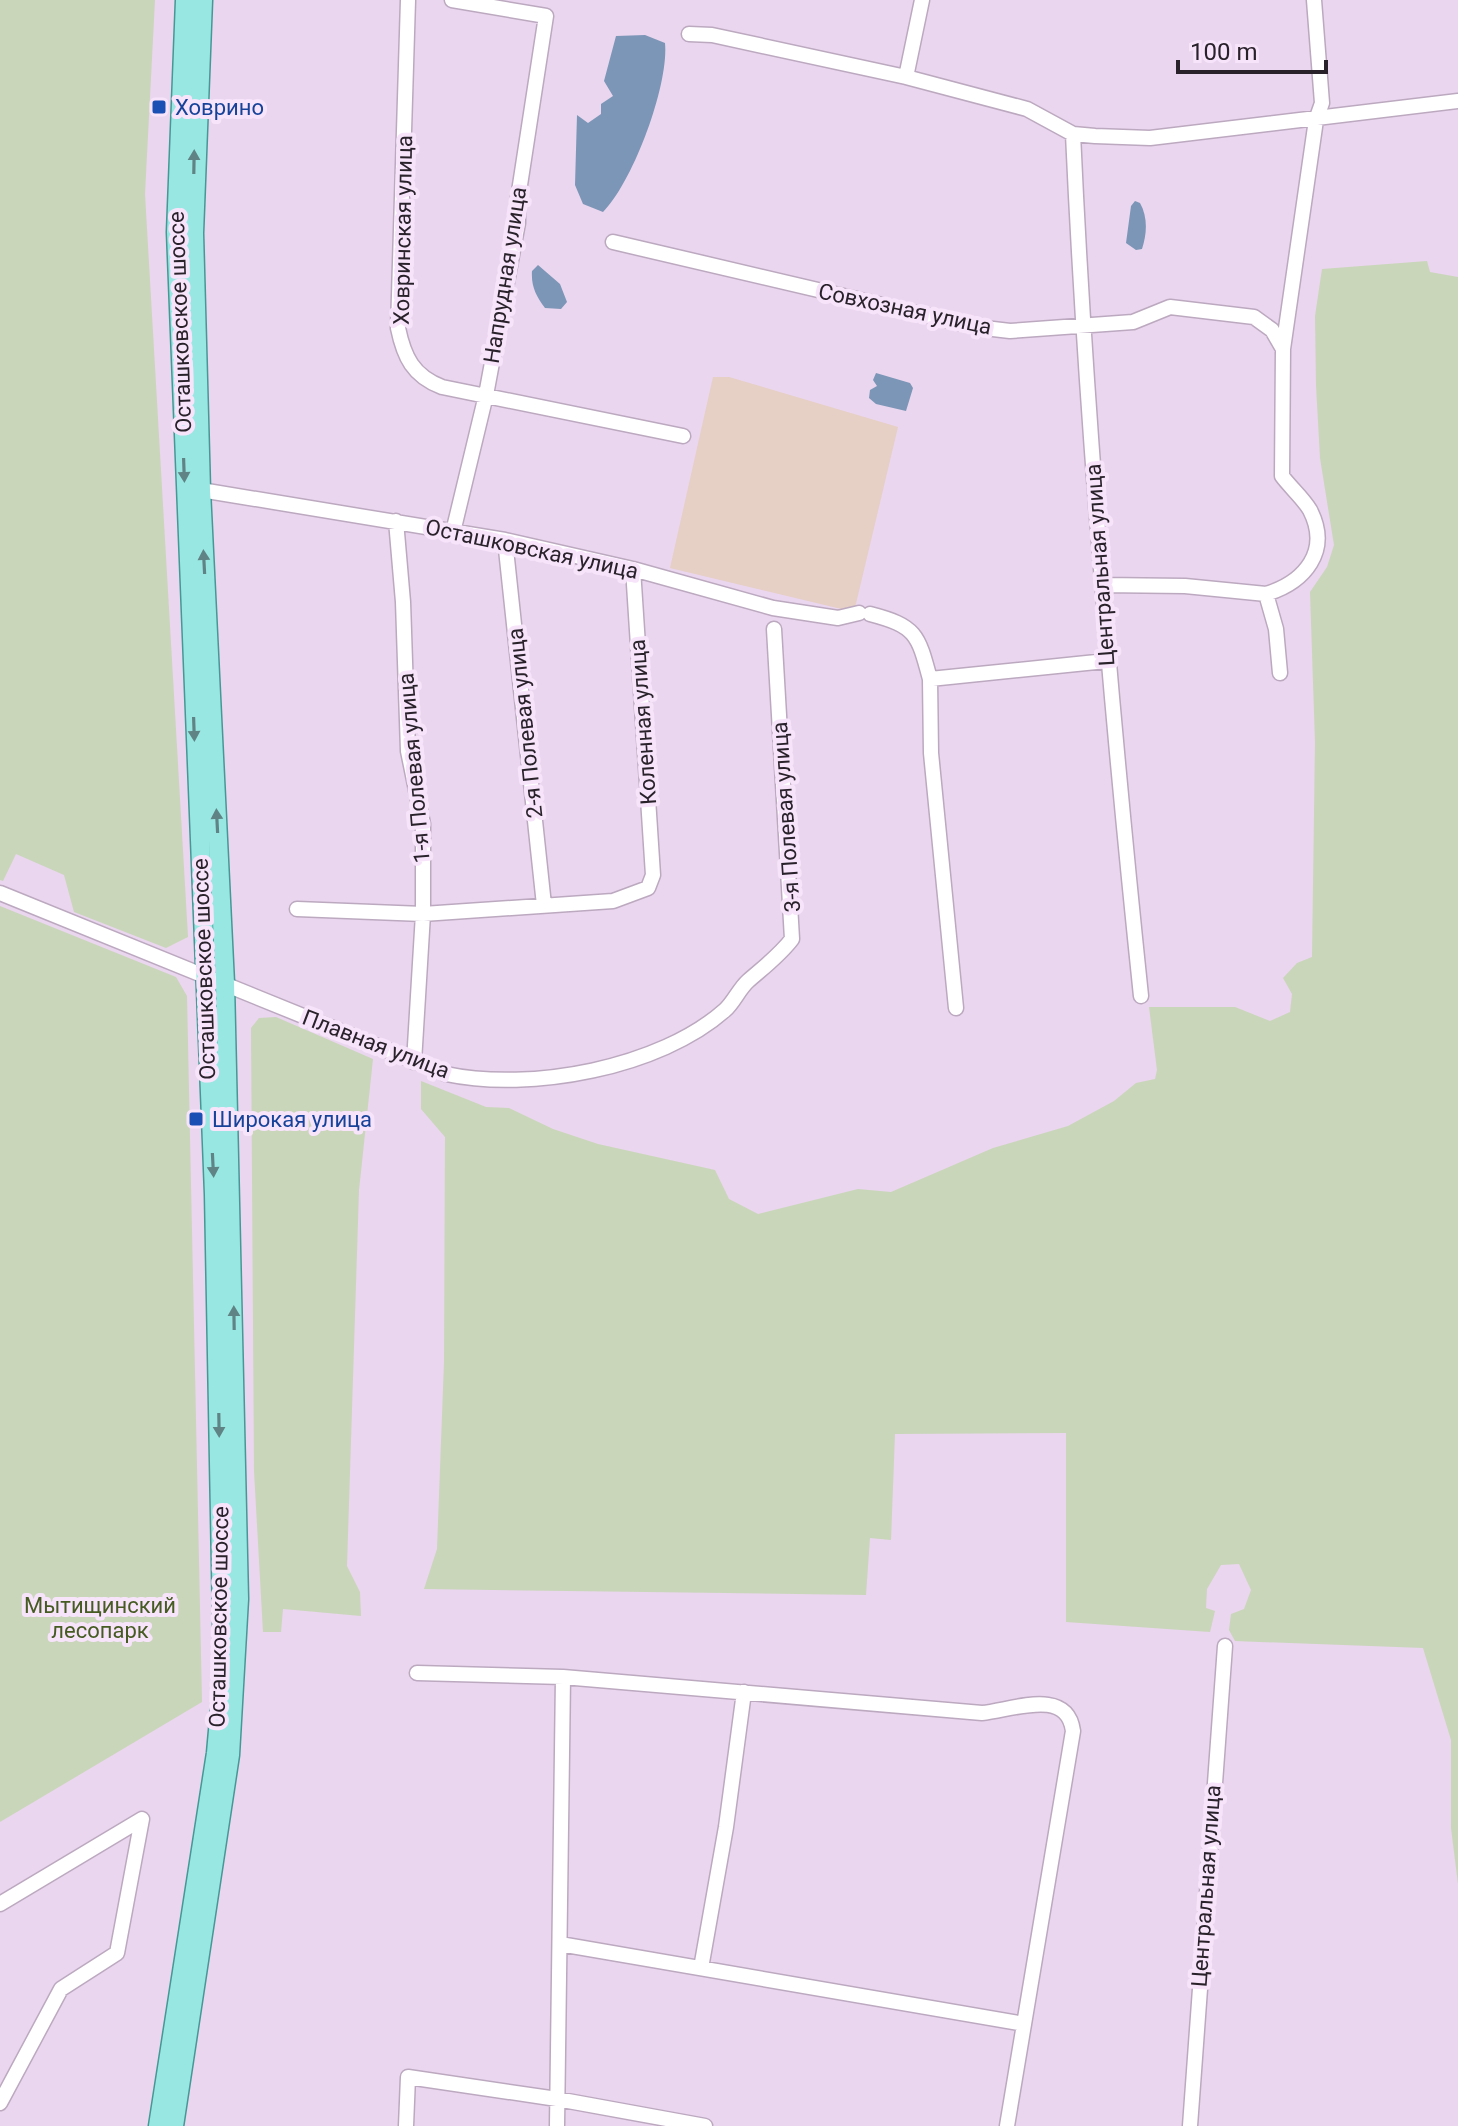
<svg xmlns="http://www.w3.org/2000/svg" width="1458" height="2126" viewBox="0 0 1458 2126" font-family="Roboto,sans-serif">
  <rect width="100%" height="100%" fill="#ead6ee"/>
  <path fill="#e6cfc4" d="M713 377H729L898 427 854 612 670 568Z"/>
  <path fill="#c9d6ba" d="M0 0H155L145 194 188 937 166 948 74 912 64 875 16 854 3 881 0 880Z
    M1427 261 1430 272 1458 277V1884L1451 1828V1740L1423 1648 1235 1641 1229 1630 1231 1614 1244 1609 1251 1590 1239 1564 1221 1565 1207 1589 1206 1608 1215 1611 1210 1632 1066 1622V1433L895 1434 891 1540 870 1538 866 1595 424 1589 437 1549 444 1362 445 1137 421 1109V1081L486 1107 509 1108 553 1129 598 1144 715 1170 729 1199 758 1214 858 1189 891 1192 993 1148 1068 1126 1114 1101 1136 1083 1155 1079 1157 1070 1149 1007H1235L1270 1021 1290 1012 1292 994 1283 978 1297 963 1312 957 1315 742 1310 592 1327 567 1334 545 1320 458 1316 385 1315 316 1322 269Z
    M0 906 176 977 187 996 202 1702 0 1822Z
    M276 1017 373 1059 359 1190 347 1566 360 1592 361 1616 283 1609 281 1632H263L254 1471 251 1028 259 1018Z"/>
  <path fill="#7c96b7" d="M645 35 665 43C669 85 633 182 603 212L583 204 575 185 577 115 588 123 601 114V104L613 96 604 81 616 36Z
    M1135 201 1140 203C1148 217 1147 234 1142 249L1136 250 1126 243 1131 206Z
    M538 265 560 284 567 302 561 309 545 308C536 296 531 286 532 271Z
    M876 373 910 383 913 388 906 411 876 404 869 398 870 390 877 386 873 380Z"/>
  <g fill="none" stroke-linecap="round" stroke-linejoin="round">
    <defs>
      <path id="minor" d="M408 0 398 328C404 357 413 376 442 387L683 436
        M452 0 546 16 518 198V223L486 395 453 532
        M689 34 712 35 906 77 1027 109 1073 134 1095 136 1150 138 1458 101
        M906 77 922 0
        M1073 134C1086 422 1111 709 1141 996
        M613 242 976 327 1010 331 1133 322 1170 307 1254 317 1272 330 1283 349 1282 476C1290 487 1303 498 1310 510 1331 551 1305 582 1266 594
        M1283 349 1316 120 1322 103 1314 0
        M201 490 505 540 633 569 773 608 838 618 859 613
        M396 521 403 602 408 751 423 824V914L414 1062
        M505 540 544 905
        M1102 585 1185 586 1266 594 1276 629 1280 673
        M870 614C916 626 918 634 930 679L1106 661
        M930 679 931 753 956 1008
        M0 893 446 1074C530 1092 660 1068 725 1010 734 1002 739 989 748 981 764 967 780 955 792 939L774 629
        M297 909 423 914 613 901 648 888 653 875 633 569
        M417 1673 563 1677 982 1713C1013 1710 1067 1687 1073 1731L1007 2126
        M0 1904 142 1819 117 1953 61 1989 0 2103
        M560 1944 1024 2024
        M701 1968 726 1827 744 1692
        M406 2126 408 2077 557 2099 705 2126
        M557 2126 563 1677
        M1190 2126 1225 1646"/>
      <path id="major" d="M158 2126 216 1753 223 1675 214 1194 176 232 185 0
        M174 2126 230 1755 239 1599 225 983 201 490 194 233 203 0"/>
    </defs>
    <use href="#minor" stroke="#bca9c0" stroke-width="17"/>
    <use href="#major" stroke="#459896" stroke-width="21"/>
    <use href="#minor" stroke="#fff" stroke-width="14"/>
    <use href="#major" stroke="#98e7e2" stroke-width="18"/>
  </g>
  <defs><path id="oneway-solid" d="M-6-.8H1V-3.2L6.5 0L1 3.2V.8H-6Z" transform="scale(2)"/></defs>
  <g fill="#608486">
    <use href="#oneway-solid" transform="translate(194 162) rotate(-89)"/>
    <use href="#oneway-solid" transform="translate(184 470) rotate(88)"/>
    <use href="#oneway-solid" transform="translate(204 562) rotate(-93)"/>
    <use href="#oneway-solid" transform="translate(194 729) rotate(88)"/>
    <use href="#oneway-solid" transform="translate(217 821) rotate(-93)"/>
    <use href="#oneway-solid" transform="translate(213 1165) rotate(87)"/>
    <use href="#oneway-solid" transform="translate(234 1318) rotate(-91)"/>
    <use href="#oneway-solid" transform="translate(219 1425) rotate(89)"/>
  </g>
  <g fill="#1a4fb4" stroke="#f7e4fb" stroke-width="3">
    <rect x="151" y="99" width="16" height="16" rx="4"/>
    <rect x="188" y="1111" width="16" height="16" rx="4"/>
  </g>
  <g text-anchor="middle" dominant-baseline="central" stroke-width="8" stroke-linejoin="round" paint-order="stroke">
    <g font-size="22" fill="#164399" stroke="#f7e4fb" text-anchor="start">
      <text x="175" y="107">Ховрино</text>
      <text x="212" y="1119">Широкая улица</text>
    </g>
    <g font-size="22" fill="#29222b" stroke="#f7e4fb">
      <text transform="translate(403 230) rotate(-89)">Ховринская улица</text>
      <text transform="translate(505 275) rotate(-81)">Напрудная улица</text>
      <text transform="translate(905 309) rotate(12)">Совхозная улица</text>
      <text transform="translate(180 322) rotate(-92)">Осташковское шоссе</text>
      <text transform="translate(532 549) rotate(12)">Осташковская улица</text>
      <text transform="translate(1100 565) rotate(-94)">Центральная улица</text>
      <text transform="translate(643 722) rotate(-94)">Коленная улица</text>
      <text transform="translate(525 723) rotate(-96)">2-я Полевая улица</text>
      <text transform="translate(414 768) rotate(-95)">1-я Полевая улица</text>
      <text transform="translate(786 817) rotate(-94)">3-я Полевая улица</text>
      <text transform="translate(204 969) rotate(-92)">Осташковское шоссе</text>
      <text transform="translate(376 1044) rotate(21)">Плавная улица</text>
      <text transform="translate(219 1617) rotate(-89)">Осташковское шоссе</text>
      <text transform="translate(1206 1886) rotate(-86)">Центральная улица</text>
    </g>
    <g font-size="22" fill="#455b21" stroke="#f7e4fb">
      <text x="100" y="1605">Мытищинский<tspan x="100" dy="25">лесопарк</tspan></text>
    </g>
  </g>
  <path d="M1178 60v12h148v-12" fill="none" stroke="#29222b" stroke-width="4"/>
  <text x="1190" y="60" font-size="24" fill="#29222b" stroke="#f7e4fb" stroke-width="6" paint-order="stroke">100 m</text>
</svg>
